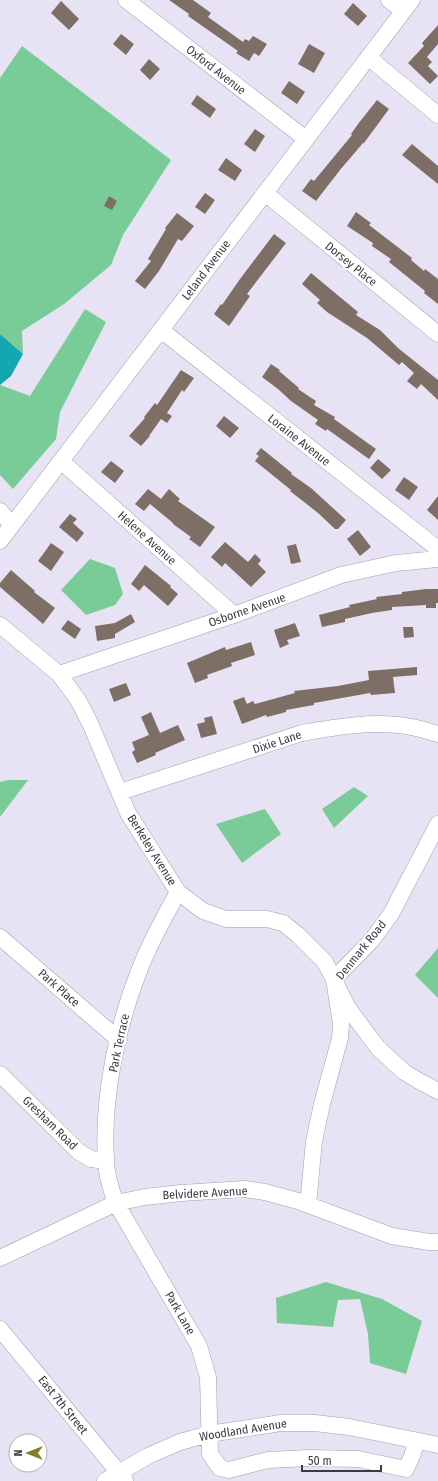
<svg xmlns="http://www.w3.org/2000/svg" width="438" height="1481" viewBox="0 0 438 1481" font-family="'Fira Sans Condensed',sans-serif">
  <rect width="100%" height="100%" fill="#e7e3f4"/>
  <path fill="#79cb98" d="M22 46 171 160 123 235 111 265 64 304 22 331 23 354 0 334V78Z
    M85 309 106 322 60 412 56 439 13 489 0 475V385L30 396Z
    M90 559 115 568 123 594 115 605 86 615 61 590Z
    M9 780H28L0 817V782Z
    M354 787 368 796 334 828 322 809Z
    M265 809 281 834 242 863 216 824Z
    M438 948V998L415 975Z
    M326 1282 382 1299 422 1321 406 1374 370 1363 368 1334 360 1299 338 1300 333 1327 277 1323 276 1298Z"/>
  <path fill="#14a7b0" d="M0 334 23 354 11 376 0 385Z"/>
  <path fill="#7d6f65" d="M169 0H193L211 13 208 17 243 42 245 39 249 41 253 36 267 44 259 56 254 53 249 61 236 53 238 51 188 16 189 14Z
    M61 1 79 19 69 30 51 13Z
    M353 3 367 16 358 26 344 14Z
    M438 25V44L427 57 432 62 428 66 438 76 430 84 408 63 424 46 422 43Z
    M121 34 134 44 126 55 113 44Z
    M309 44 325 53 314 73 298 64Z
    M149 59 160 69 150 80 140 70Z
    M289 81 305 92 297 104 281 93Z
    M197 95 216 109 210 118 191 104Z
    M377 100 389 109 364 143H363L340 170 316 201 302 191 311 179 314 181 352 135 351 134 358 124Z
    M255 129 265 136 255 152 244 144Z
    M412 144 438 166V184L402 155Z
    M226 158 242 170 235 181 218 170Z
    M205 193 215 200 205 214 195 207Z
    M109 196 117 201 112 210 104 206Z
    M356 212 371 223 369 225 412 258 411 260 424 271 425 269 438 279V304L424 293 425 291 389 262 391 259 372 246 373 243 347 226Z
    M177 213 194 226 182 241 178 239 159 271 145 289 135 281 151 261 148 259 166 229 165 228Z
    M274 234 286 243 247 294 250 296 229 326 214 314 221 304 222 305 240 279Z
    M311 273 358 312 356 315 380 330 398 348 438 380V400L421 384 417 389 407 381 414 373 402 362 399 365 367 338 327 312 317 303 320 300 302 284Z
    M271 364 280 370 279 371 299 388 298 389 316 401 314 405 335 417 334 419 376 449 369 459 327 429 326 431 315 424 318 420 291 401 278 389 262 377Z
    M181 370 194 378 184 392 182 390 167 413 172 416 167 423 161 419 149 436H150L141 446 129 436 145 418 144 417 155 403 157 405Z
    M224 416 239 428 230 438 216 426Z
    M261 448 292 473 291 474 311 488 346 520 338 529H335L318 513 290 491 291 490 255 461 259 456 256 454Z
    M378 459 391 470 382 479 370 468Z
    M111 461 124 471 115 483 101 472Z
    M404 477 418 487 409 500 395 490Z
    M148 489 161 499 169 489 180 499 178 501 215 527 200 547 189 539 191 537 173 524V523L150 504 144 511 135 504Z
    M438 496V520L427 510Z
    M70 514 77 519 73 523 84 533 77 542 59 527Z
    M358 530 371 547 360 556 347 539Z
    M225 542 248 562 255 554 261 560 258 564 266 572 251 587 225 563 222 567 211 557Z
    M51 543 64 552 51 571 38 561Z
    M296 544 301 562 291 564 287 546Z
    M145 565 171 586 170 587 178 594 168 606 144 585 139 591 131 584Z
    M11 570 35 591 34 592 55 608 43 624 0 587V583Z
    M426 589H438V603H436V608H426V605L392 607V610L372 613 345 619V622L322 627 319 615 350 607 349 605 377 599 376 597 402 594V592Z
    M131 614 135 622 115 634V638L97 641 95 626 115 623Z
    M68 620 81 629 75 639 61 629Z
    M295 623 300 636 287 640 289 644 280 648 274 630Z
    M403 627H413L414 637 404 638Z
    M251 642 255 655 231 663 232 666 207 675 208 678 195 683 187 663 225 647 226 650Z
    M417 667V675L393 677 395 693 371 695 370 693 314 703V705L286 710V712L267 717 266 715 242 724 233 701 244 697 247 704 253 701 255 704 295 693 294 691 338 686 369 680 368 671Z
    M126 683 131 695 114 702 109 689Z
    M151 712 160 733 178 725 185 740 155 753 156 755 137 763 132 752 135 750 132 742 149 735 141 717Z
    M212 716 217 734 201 738 197 724 205 722 204 718Z"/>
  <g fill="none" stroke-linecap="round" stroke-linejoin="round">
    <defs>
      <path id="minor" d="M126 0 306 139
        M389 0 403 11
        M368 57 438 115
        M265 193 438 334
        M161 330 438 549
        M61 461 234 615
        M0 511 12 525
        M0 541 412 0
        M0 625 59 674 78 700 90 723 128 813 178 892 203 911 226 919H267L283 923 298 935 325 962 348 1008 378 1048 404 1072 419 1081 438 1091
        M59 674 234 615 341 575 396 563 438 559
        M120 792 302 733C336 727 376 720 411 727 420 728 429 732 438 734
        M178 892C164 918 149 944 139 971 117 1026 102 1100 106 1159 106 1173 111 1190 116 1203L199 1346 208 1377 210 1454 220 1468 229 1470 268 1460 309 1458 358 1459 406 1469 412 1456 417 1441
        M0 937 119 1040
        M0 1074 79 1152 91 1159 106 1161
        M308 1205 314 1141 322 1104 340 1038 341 1024 334 979 372 940 391 914 438 824
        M0 1258 116 1203 145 1197 181 1193 245 1189 265 1192 298 1201 392 1236 429 1242H438
        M0 1329 125 1480
        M105 1481 148 1456 180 1442 209 1434 281 1423H315L349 1427 438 1445"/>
    </defs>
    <use href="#minor" stroke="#a39faf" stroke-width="17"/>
    <use href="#minor" stroke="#fff" stroke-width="16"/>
  </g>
  <g text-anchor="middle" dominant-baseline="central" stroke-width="4" stroke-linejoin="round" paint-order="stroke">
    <g font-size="12" fill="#3c3a41" stroke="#fff">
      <text transform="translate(216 70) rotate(38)">Oxford Avenue</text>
      <text transform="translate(351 264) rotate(39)">Dorsey Place</text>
      <text transform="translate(206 270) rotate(-53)">Leland Avenue</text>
      <text transform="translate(299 440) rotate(38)">Loraine Avenue</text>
      <text transform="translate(147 538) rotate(42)">Helene Avenue</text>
      <text transform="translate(247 610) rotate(-19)">Osborne Avenue</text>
      <text transform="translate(277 742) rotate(-18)">Dixie Lane</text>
      <text transform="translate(152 850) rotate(58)">Berkeley Avenue</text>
      <text transform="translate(361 950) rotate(-51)">Denmark Road</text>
      <text transform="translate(59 988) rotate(41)">Park Place</text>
      <text transform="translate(119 1043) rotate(-78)">Park Terrace</text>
      <text transform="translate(50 1123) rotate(44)">Gresham Road</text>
      <text transform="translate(205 1193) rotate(-3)">Belvidere Avenue</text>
      <text transform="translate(180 1313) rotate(60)">Park Lane</text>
      <text transform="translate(63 1405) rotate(51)">East 7th Street</text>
      <text transform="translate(243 1430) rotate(-9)">Woodland Avenue</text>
    </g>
  </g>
  <g transform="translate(28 1453) rotate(270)"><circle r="19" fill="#ffffff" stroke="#b1b0b3"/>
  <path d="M0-3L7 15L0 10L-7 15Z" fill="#827e26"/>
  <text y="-6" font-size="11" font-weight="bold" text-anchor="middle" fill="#3c3a41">N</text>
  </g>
  <path d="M302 1465v6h79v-6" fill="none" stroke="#3c3a41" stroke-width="2"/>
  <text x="308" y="1465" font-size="12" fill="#3c3a41" stroke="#ffffff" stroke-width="3" paint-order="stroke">50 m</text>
</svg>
